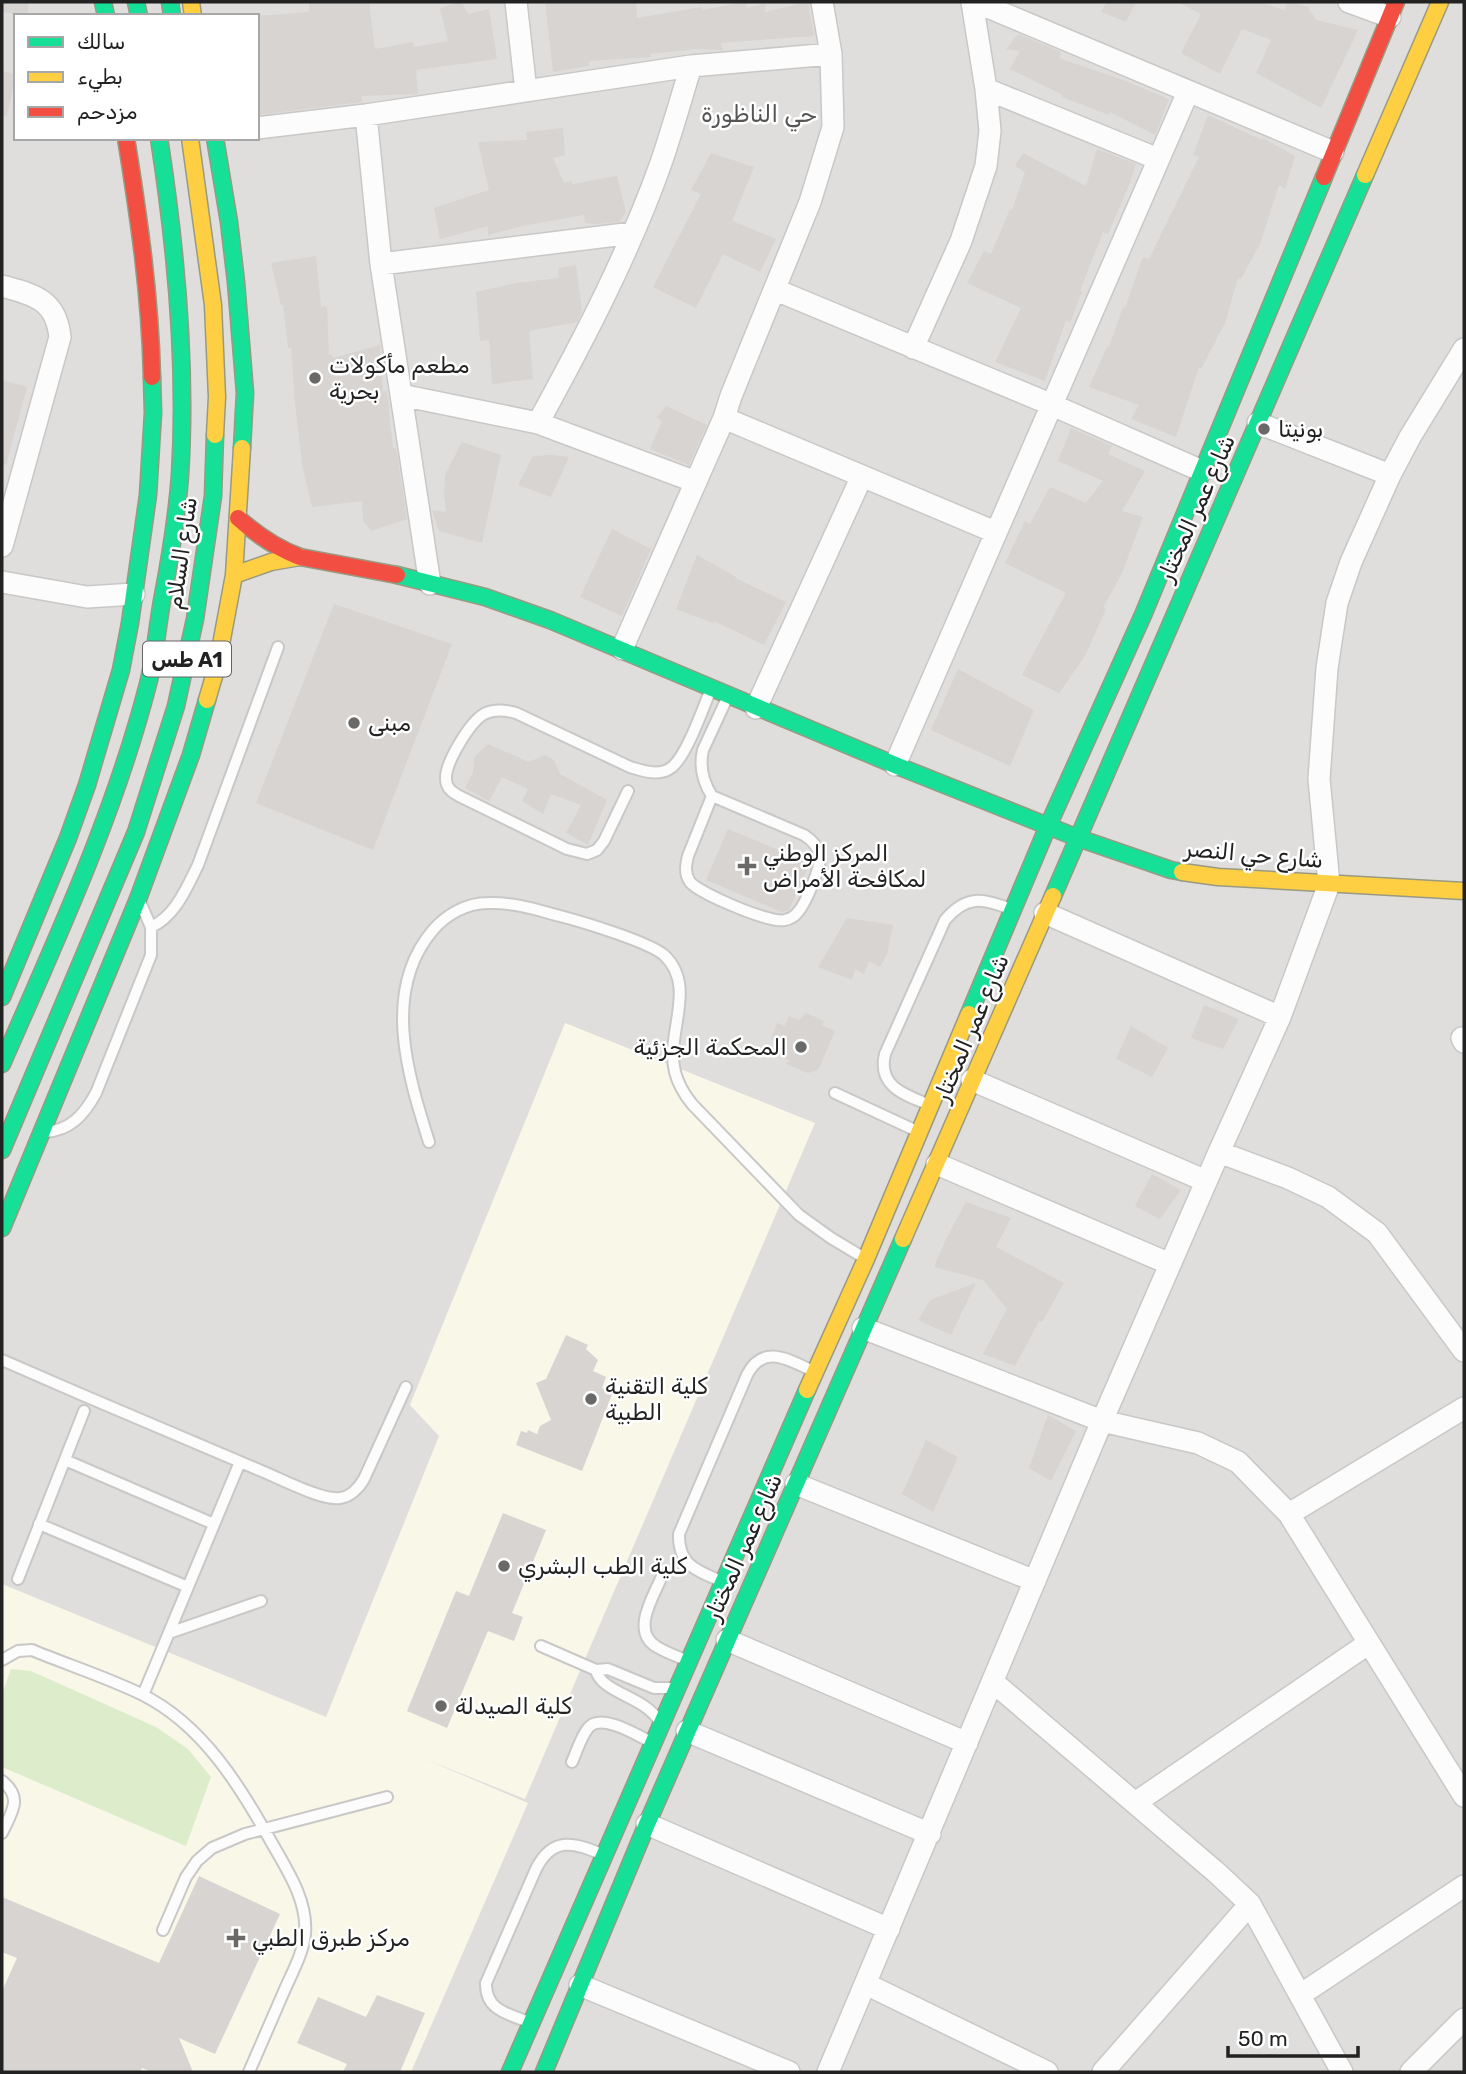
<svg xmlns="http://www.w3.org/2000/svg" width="1466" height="2074" viewBox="0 0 1466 2074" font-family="Rubik,Vazirmatn,sans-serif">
  <rect width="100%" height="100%" fill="#f0eeeb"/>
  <path fill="#dfdedc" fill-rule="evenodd" d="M2 2H1464V2072H2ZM16 16H257V138H16Z"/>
  <path fill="#f8f7e8" d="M565 1023 815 1123 525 1799 425 1759 528 1803 411 2072H2V1584L326 1717 439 1436 410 1405Z"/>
  <path fill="#ddeccb" d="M11 1669 31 1671 156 1727 188 1749 211 1777 186 1846 2 1767V1694Z"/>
  <path fill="#d7d4d2" d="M2 2H29L27 16 2 12Z
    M309 2H369L375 49 413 42 414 47 448 41 440 8 459 2H462L468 14 489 9 497 59 416 70 418 94 361 96 362 102 257 115V16L309 12Z
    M545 2H636L637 18 701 7 702 10 746 2 747 8 766 3 765 12 808 2 814 36 720 43 723 50 696 49 650 54 651 57 589 61V66L553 72Z
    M1107 2H1136L1126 22 1101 12Z
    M1177 2H1259L1284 10 1288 2 1308 7 1316 20 1358 30 1321 108 1256 73 1271 40 1242 29 1220 74 1181 53 1201 14Z
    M1018 34 1061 52 1059 58 1123 80 1169 99 1155 135 1110 112 1109 115 1062 97 1063 95 1010 69 1020 51 1006 49Z
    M2 71 16 74 7 116H2Z
    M1208 115 1262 140 1263 138 1295 156 1285 189 1279 185 1260 244 1241 279 1238 278 1225 323 1201 369 1199 367 1176 437 1131 419 1139 405 1089 387 1107 347H1109L1123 307 1125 308 1143 257 1149 259 1199 157 1193 155Z
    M563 128 565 155 553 158 564 183 571 181 572 184 617 176 626 212 619 222 596 224 585 223 584 215 522 226 488 235V226L440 239 434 208 489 190 478 142 527 140 526 132Z
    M1097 149 1136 164 1129 185 1108 234 1103 232 1080 291 1082 292 1070 323 1066 320 1045 381 995 362 1021 308 967 283 984 251 991 254 1010 209 1012 210 1025 172 1015 166 1023 153 1086 186Z
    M711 153 754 167 732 221 776 239 760 272 723 254 696 308 653 287 701 194 691 190Z
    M316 256 321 307 327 306 329 355H332L333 358 380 345 383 392 387 391 393 448H396L407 519 371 531 363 521 362 501 312 507 302 464 295 403 291 347 288 348 283 305H281L271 263Z
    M576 265 582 311 577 322 529 331 533 379 492 384 489 340 480 341 476 292 516 283 559 278 558 268Z
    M2 380 27 387 6 465 2 464Z
    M666 406 707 425 689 465 650 449 662 421 657 417Z
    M1071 428 1112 446 1108 454 1145 471 1122 511 1143 517 1122 573 1103 608 1106 609 1085 656 1059 693 1022 675 1066 593 1005 563 1025 521 1030 524 1050 487 1086 503 1103 481 1058 461Z
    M462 442 501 455 482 543 439 531 432 510 446 512 444 495 445 475Z
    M553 455 569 457 551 497 518 485 533 456Z
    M612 529 651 549 622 616 580 597Z
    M697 555 736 577 735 578 786 602 764 645 714 621 713 623 676 609Z
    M334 604 452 644 373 850 256 803Z
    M958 669 1034 710 1010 766 931 730Z
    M488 744 529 762 545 755 554 760 560 774 607 800 588 845 566 833 581 805 551 794 543 814 522 801 528 789 502 777 489 801 465 788 473 772 474 757Z
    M728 829 810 863 789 910 782 912 706 880Z
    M847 918 893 925 887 954 880 967 869 961 864 974 855 969 852 980 818 967Z
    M1204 1005 1239 1019 1223 1049 1191 1038Z
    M806 1013 824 1021 822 1025 835 1031 818 1070 808 1073 786 1064 790 1060 772 1053 777 1042 771 1039 777 1023 785 1026 789 1016 799 1020Z
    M1131 1026 1168 1048 1152 1077 1116 1059Z
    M1152 1174 1181 1190 1160 1219 1135 1206Z
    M966 1202 1011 1218 996 1247 1064 1283 1042 1322 1039 1321 1015 1366 983 1354 1007 1309 983 1280 934 1267 946 1239Z
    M976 1283 951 1335 918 1320 930 1300Z
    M566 1335 588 1345 586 1349 598 1360 593 1371 606 1377 602 1388 613 1392 582 1471 516 1445 521 1431 527 1433 528 1430 537 1434 540 1426 551 1420 536 1383 546 1379Z
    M1048 1415 1076 1431 1051 1481 1029 1468Z
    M926 1440 958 1457 933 1512 902 1494Z
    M503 1513 546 1530 512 1613 523 1617 514 1641 488 1631 447 1728 407 1711 456 1591 469 1596Z
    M199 1876 280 1914 215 2054 179 2038 193 2072H152L142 2068 140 2072H2V1991L17 1958 2 1952V1897L159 1963Z
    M377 1995 425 2013 400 2072H343L347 2064 297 2043 318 1997 366 2017Z"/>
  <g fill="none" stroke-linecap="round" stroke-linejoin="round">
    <defs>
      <path id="lane" d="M628 791 604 841 597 850 587 854 567 849 459 796C452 792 446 788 446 779 445 763 470 722 484 714 494 709 505 710 516 713L630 767C643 771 660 777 672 767 687 755 703 708 711 689
        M712 796 804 835C812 840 818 846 820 856 821 867 806 903 798 912 795 916 790 919 785 920 770 924 699 893 690 882 684 873 686 865 688 856Z
        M712 796C703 782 699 767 703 750L728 696
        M151 927C175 917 187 887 198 865L278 647
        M835 1093 919 1132
        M930 1105C906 1095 877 1087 885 1054L945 920C966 895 983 898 1010 909
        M44 1132C70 1131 84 1115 96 1093L151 955V927L141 904
        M429 1142C408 1075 381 991 433 930 446 915 466 903 488 903 513 902 537 910 560 916 583 922 649 942 664 955 698 987 665 1033 675 1072 678 1084 684 1094 692 1104L799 1215 831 1238 866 1259
        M2 1360C89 1398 176 1435 264 1472 281 1479 323 1501 340 1498 350 1497 359 1488 364 1479L406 1387
        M65 1460 214 1524
        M39 1524 188 1587
        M662 1576C654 1596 630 1631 657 1647 667 1653 678 1657 689 1661
        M18 1579 84 1411
        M723 1582C698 1571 678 1566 679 1534L747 1375C763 1343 789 1360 813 1371
        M169 1633 261 1601
        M541 1646 596 1670 608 1669 654 1688H675
        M2 1660 18 1651 32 1650C68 1665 106 1677 141 1694 204 1725 240 1787 273 1845 288 1871 308 1902 305 1934 303 1953 293 1971 285 1989 273 2017 261 2044 249 2072
        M596 1670C601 1693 644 1696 659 1721
        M143 1695 240 1462
        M572 1762C577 1751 581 1736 589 1727 602 1713 637 1735 651 1742
        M2 1781C24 1798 11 1813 2 1833
        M163 1930 186 1877 197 1861 212 1848 245 1834 387 1797
        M529 2022C508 2014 485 2010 486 1983L536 1869C553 1835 575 1843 604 1855"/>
      <path id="street" d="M516 2 526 91
        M976 2 1333 152
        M1349 2 1390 17
        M986 89 1158 159
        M366 115 381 264 430 584
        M257 128 366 115 691 66 831 54
        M381 264 633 233
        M2 286C34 295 56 299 60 337L2 546
        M776 290 1050 404 1202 471
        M913 348 961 241 986 166 990 131 986 89 972 2
        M401 395 538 423 696 482
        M724 418 995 532
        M538 423C584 339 629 253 661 163 672 131 681 99 691 66
        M1258 423 1390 475
        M2 582 87 597 134 594
        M622 649 724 418 731 396 810 202 833 127 831 54 822 2
        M756 708 862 476
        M895 765 1188 92
        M1045 913 1280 1017
        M1462 1038 1464 1042
        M972 1080 1206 1181
        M1219 1152 1288 1178 1328 1197 1377 1233 1464 1351
        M937 1164 1170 1264
        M863 1328 1102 1421 1198 1443 1238 1462 1289 1514 1464 1796
        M796 1484 1035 1581
        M1289 1514 1464 1408
        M727 1640 967 1743
        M993 1682 1217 1873 1250 1904 1342 2072
        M687 1731 930 1834
        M1135 1803 1369 1643
        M647 1824 889 1929
        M866 1984 1047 2072
        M580 1985 789 2072
        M1300 1995 1464 1886
        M828 2072 1102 1421 1219 1152 1280 1017 1329 884 1319 779 1327 668 1337 603 1351 562 1390 475 1410 437 1464 349
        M1103 2072 1250 1904
        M1411 2072 1464 2019"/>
      <path id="fast" d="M103 2 106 16
        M136 2 139 16
        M170 2 172 16
        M215 138 229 222 236 282 245 393 242 448
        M397 575 485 597 550 620 895 765 1078 838 1171 870 1182 872
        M1053 896 1365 175
        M2 997 68 838 87 785 121 670 130 623 148 495 153 413 152 377
        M969 1014 1048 826 1143 615 1324 177
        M2 1064C56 940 114 816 148 684 155 657 157 629 162 601 170 559 177 517 180 475 187 364 176 248 159 138
        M2 1150 136 832 176 706 195 619 213 496 215 435
        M2 1228 138 899 191 755 207 700
        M510 2072 807 1390
        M544 2072 647 1824 903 1239"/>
      <path id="slow" d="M191 2 193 16
        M190 138 213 305 217 397 215 435
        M1365 175 1440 2
        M234 575 271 562 300 557
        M207 700 217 666 234 575 242 448
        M1182 872 1218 877 1464 891
        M903 1239 1053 896
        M807 1390 866 1259 969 1014"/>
      <path id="jam" d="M126 138C139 219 150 294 152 377
        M1324 177 1396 2
        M238 518C257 535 276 548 300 557L397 575"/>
    </defs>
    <use href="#lane" stroke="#c9c8c7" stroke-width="14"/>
    <use href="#street" stroke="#c9c8c7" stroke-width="24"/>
    <use href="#fast" stroke="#999a82" stroke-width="19"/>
    <use href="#slow" stroke="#999a82" stroke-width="19"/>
    <use href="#jam" stroke="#999a82" stroke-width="19"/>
    <use href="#lane" stroke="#fdfcfc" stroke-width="10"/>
    <use href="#street" stroke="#fdfcfc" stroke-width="21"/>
    <use href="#fast" stroke="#16e098" stroke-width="16"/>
    <use href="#slow" stroke="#ffcf43" stroke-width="16"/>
    <use href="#jam" stroke="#f24e42" stroke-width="16"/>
  </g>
  <g fill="#6a6968" stroke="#fff" stroke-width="2.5">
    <circle cx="315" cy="378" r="7"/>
    <circle cx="1264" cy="429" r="7"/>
    <circle cx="354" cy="723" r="7"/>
    <path d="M743.5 855.5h7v7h7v7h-7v7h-7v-7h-7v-7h7z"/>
    <circle cx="801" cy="1047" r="7"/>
    <circle cx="591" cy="1399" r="7"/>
    <circle cx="504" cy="1566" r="7"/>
    <circle cx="441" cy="1706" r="7"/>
    <path d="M232.5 1927.5h7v7h7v7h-7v7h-7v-7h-7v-7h7z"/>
  </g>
  <g text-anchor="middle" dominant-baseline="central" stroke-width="5" stroke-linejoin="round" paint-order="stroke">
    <rect fill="#fff" stroke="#646464" stroke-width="2" x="143" y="641.5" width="88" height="35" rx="5"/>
    <g font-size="21" font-weight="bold" fill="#222">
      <text x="187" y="659">طس A1</text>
    </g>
    <g font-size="23" fill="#222" stroke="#fff" text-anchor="start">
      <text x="329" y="365">مطعم مأكولات<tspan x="329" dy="26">بحرية</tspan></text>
      <text x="1278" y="429">بونيتا</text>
      <text x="368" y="723">مبنى</text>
      <text x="763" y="853">المركز الوطني<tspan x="763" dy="26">لمكافحة الأمراض</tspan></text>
      <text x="787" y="1047" text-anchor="end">المحكمة الجزئية</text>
      <text x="605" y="1386">كلية التقنية<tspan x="605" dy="26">الطبية</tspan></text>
      <text x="518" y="1566">كلية الطب البشري</text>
      <text x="455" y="1706">كلية الصيدلة</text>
      <text x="252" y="1938">مركز طبرق الطبي</text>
    </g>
    <g font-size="23" fill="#222" stroke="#fff">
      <text transform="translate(1196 508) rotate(-66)">شارع عمر المختار</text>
      <text transform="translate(181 553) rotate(-82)">شارع السلام</text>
      <text transform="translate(1254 854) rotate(5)">شارع حي النصر</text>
      <text transform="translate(971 1028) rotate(-67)">شارع عمر المختار</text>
      <text transform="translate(743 1547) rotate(-66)">شارع عمر المختار</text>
    </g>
    <g font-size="24" fill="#555" stroke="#fff">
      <text x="759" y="114">حي الناظورة</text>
    </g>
  </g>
  <rect width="1466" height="2074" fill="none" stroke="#222222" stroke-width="7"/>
  <rect x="14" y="14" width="245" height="126" fill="#ffffff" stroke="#a7a7a7" stroke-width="2"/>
  <rect x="28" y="37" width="35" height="10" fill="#16e098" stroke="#a7a7a7" stroke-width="2"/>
  <text x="77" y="49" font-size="21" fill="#222222">سالك</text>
  <rect x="28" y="72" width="35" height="10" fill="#ffcf43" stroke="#a7a7a7" stroke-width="2"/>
  <text x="77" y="84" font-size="21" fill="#222222">بطيء</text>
  <rect x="28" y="107" width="35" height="10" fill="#f24e42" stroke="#a7a7a7" stroke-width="2"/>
  <text x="77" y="119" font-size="21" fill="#222222">مزدحم</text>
  <path d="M1228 2046v10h130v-10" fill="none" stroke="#222222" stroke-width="3.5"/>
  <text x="1238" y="2046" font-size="21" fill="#222222" stroke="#ffffff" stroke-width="5" paint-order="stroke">50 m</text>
</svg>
